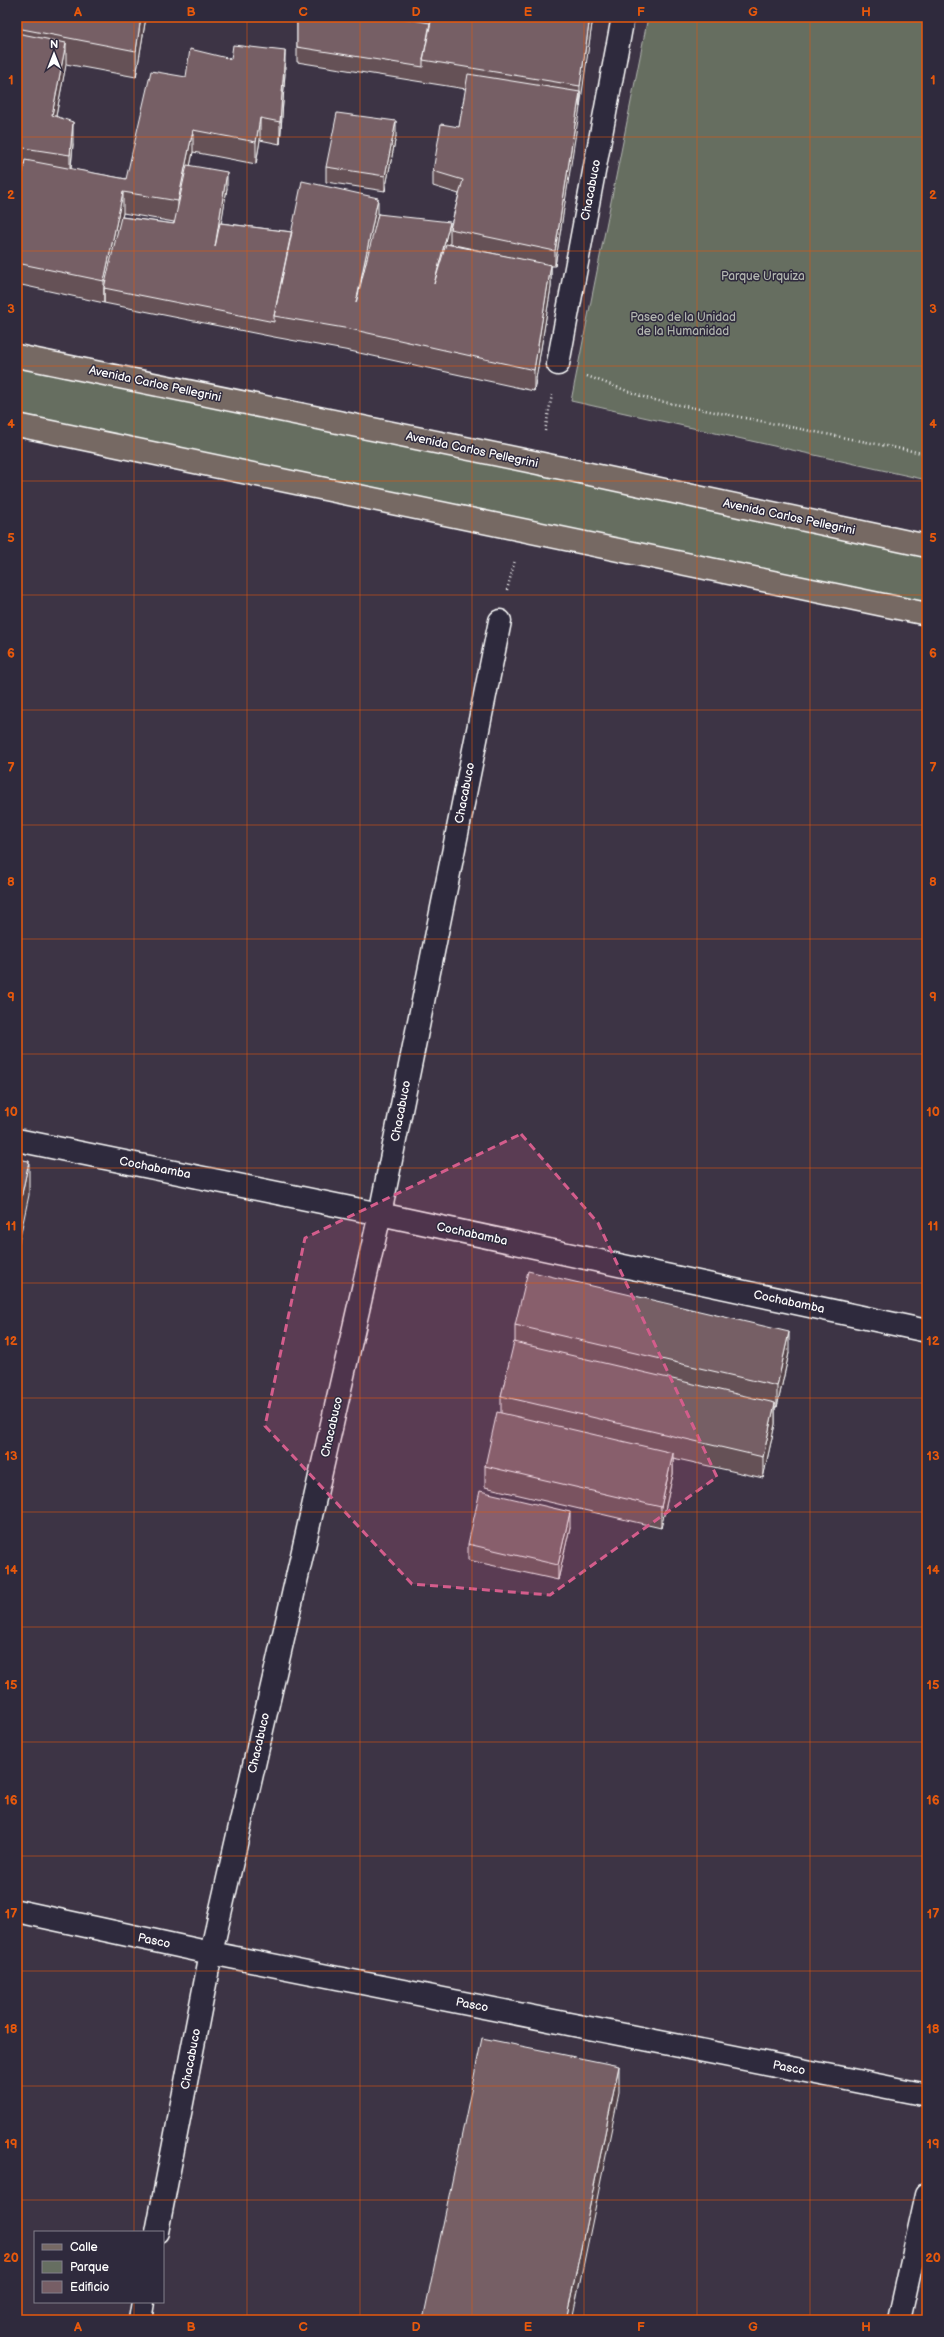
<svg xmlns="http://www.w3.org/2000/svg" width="944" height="2337" viewBox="0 0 944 2337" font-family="'Balsamiq Sans',sans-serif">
  <rect width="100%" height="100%" fill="#3d3445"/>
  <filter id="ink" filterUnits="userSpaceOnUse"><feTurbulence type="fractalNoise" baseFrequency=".025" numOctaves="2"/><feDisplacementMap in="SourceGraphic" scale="8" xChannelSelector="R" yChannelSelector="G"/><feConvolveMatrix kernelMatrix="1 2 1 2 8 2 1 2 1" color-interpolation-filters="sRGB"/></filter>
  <g filter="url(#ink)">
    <path fill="#666e61" stroke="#b2b6b0" d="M648 17H927V480L571 401Z
      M17 356 927 546V614L17 425Z"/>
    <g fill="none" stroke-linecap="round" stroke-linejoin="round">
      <defs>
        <path id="minor" d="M558 364 623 17
          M17 1140 380 1214 927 1331
          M17 1911 211 1953 927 2095
          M157 2232 211 1953 380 1214 500 621
          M140 2320 143 2302
          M899 2320 927 2194"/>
        <path id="major" d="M17 356 538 463 927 546
          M17 425 927 614"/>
      </defs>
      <use href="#minor" stroke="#fff" stroke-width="25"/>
      <use href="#major" stroke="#fff" stroke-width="25"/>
      <path stroke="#fff" stroke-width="2.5" stroke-dasharray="1 3" stroke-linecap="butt" d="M587 376 649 399 927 454
        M545 431 552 395
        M507 590 515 560"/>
      <use href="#minor" stroke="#2f2a3d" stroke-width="22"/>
      <use href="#major" stroke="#766964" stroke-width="22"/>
    </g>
    <path fill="#655157" stroke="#fff" fill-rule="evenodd" d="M17 17H146L136 77 66 64 56 116 73 144 71 169 126 179 186 77 285 73 280 144 260 140 256 164 193 152 190 166 227 188 221 223 292 232 378 214 450 229 459 194 433 186V171L459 127 466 89 297 62V17L430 23 447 19V17H593L555 266H551V287L534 391 350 351 274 337 104 303 17 284ZM123 213 174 222V224L122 217ZM450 244 523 260 450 245Z
      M396 136 385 191 326 182V167Z
      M515 1325 789 1353 777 1407H775V1424L763 1478 673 1458V1474L661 1528 485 1487V1466L501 1413V1396L515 1342Z
      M570 1527 558 1580 468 1560V1544Z"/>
    <path fill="#534247" stroke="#fff" d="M141 17H146L136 77V51Z
      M590 17H593L580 107V86Z
      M66 43V65L52 136V115Z
      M285 51V73L280 144V122Z
      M580 92V107L555 266V251Z
      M260 118V140L256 164V142Z
      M396 121V136L385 191V176Z
      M73 122V144L70 177V155Z
      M193 130V152L178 223V201Z
      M227 172V188L215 262V247Z
      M123 192V213L107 288H104V303V281Z
      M378 198V220L356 303Z
      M450 222V244L434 305V284Z
      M551 265V287L534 391V370Z
      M29 1161V1195L17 1251V1217Z
      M789 1332V1353L777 1407V1386Z
      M775 1403V1424L763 1478V1457Z
      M673 1453V1474L661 1528V1507Z
      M570 1512V1527L558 1580V1565Z
      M619 2066V2093L572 2320H566Z"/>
    <path fill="#765e65" stroke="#fff" d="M17 17H141L136 51 17 28Z
      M297 17H396L430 23 423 60V67L297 47Z
      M432 17 447 19V17H590L580 86 423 60Z
      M17 33 66 43 52 115 73 122 70 155 17 147Z
      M233 45 285 51 280 122 260 118 256 142 193 130 178 201 123 192 104 281 17 263V203L25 160 126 179 151 71 186 77 190 49 231 59Z
      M468 74 580 92 555 251 450 229 463 180 433 171 441 124 459 127Z
      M337 113 396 121 385 176 326 167Z
      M17 165 24 166 17 203Z
      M187 165 227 172 215 247 220 223 292 232 274 316V322L104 288 121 217 174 224Z
      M302 181 378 198 356 303 378 214 450 222 434 284 446 244 551 265 534 370 350 329 274 316Z
      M17 1159 29 1161 17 1217Z
      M528 1271 789 1332 777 1386 515 1325Z
      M514 1342 775 1403 763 1457 501 1396Z
      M497 1412 673 1453 661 1507 485 1466Z
      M480 1491 570 1512 558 1565 468 1544Z
      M482 2038 619 2066 566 2320H423Z"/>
  </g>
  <path fill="#d45d8c" fill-opacity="0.2" stroke="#d45d8c" stroke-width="3" stroke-dasharray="8 5" stroke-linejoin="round" d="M521 1134 598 1223 717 1477 550 1595 412 1584 265 1426 305 1238Z"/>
  <path fill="none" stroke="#e8590c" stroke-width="1" stroke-opacity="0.55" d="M134 17V2232M247 17V2320M360 17V2320M472 17V2320M584 17V2320M697 17V2320M810 17V2320M17 137H927M17 251H927M17 366H927M17 481H927M17 595H927M17 710H927M17 825H927M17 939H927M17 1054H927M17 1168H927M17 1283H927M17 1398H927M17 1512H927M17 1627H927M17 1742H927M17 1856H927M17 1971H927M17 2086H927M17 2200H927M134 2302V2320"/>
  <g text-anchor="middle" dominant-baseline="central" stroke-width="3" stroke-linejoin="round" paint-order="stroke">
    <g font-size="12" fill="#fff" stroke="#2f2a3d">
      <text transform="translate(591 190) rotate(-79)">Chacabuco</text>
      <text transform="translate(155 384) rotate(12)">Avenida Carlos Pellegrini</text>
      <text transform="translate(472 450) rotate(12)">Avenida Carlos Pellegrini</text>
      <text transform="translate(789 517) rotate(12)">Avenida Carlos Pellegrini</text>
      <text transform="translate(465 793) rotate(-79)">Chacabuco</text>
      <text transform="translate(401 1111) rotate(-79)">Chacabuco</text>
      <text transform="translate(155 1168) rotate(11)">Cochabamba</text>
      <text transform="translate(472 1234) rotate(12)">Cochabamba</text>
      <text transform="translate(789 1302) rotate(12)">Cochabamba</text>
      <text transform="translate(332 1427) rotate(-77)">Chacabuco</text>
      <text transform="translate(259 1743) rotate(-77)">Chacabuco</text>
      <text transform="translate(154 1941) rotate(12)">Pasco</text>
      <text transform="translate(472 2005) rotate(11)">Pasco</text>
      <text transform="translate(191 2059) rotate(-79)">Chacabuco</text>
      <text transform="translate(789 2068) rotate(11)">Pasco</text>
    </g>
    <g font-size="12" fill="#b2b6b0" stroke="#2f2a3d">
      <text x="763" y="276">Parque Urquiza</text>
      <text x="683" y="317">Paseo de la Unidad<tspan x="683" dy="14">de la Humanidad</tspan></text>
    </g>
  </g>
  <rect width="944" height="2337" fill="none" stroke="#2f2a3d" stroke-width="44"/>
  <rect x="34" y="2231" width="130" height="72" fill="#2f2a3d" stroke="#827f8b"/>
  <rect x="42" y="2244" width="20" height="6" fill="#766964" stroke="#827f8b"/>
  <text x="70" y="2251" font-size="12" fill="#ffffff">Calle</text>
  <rect x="42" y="2261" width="20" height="12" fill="#666e61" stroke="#827f8b"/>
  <text x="70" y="2271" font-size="12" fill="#ffffff">Parque</text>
  <rect x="42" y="2281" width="20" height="12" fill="#765e65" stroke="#827f8b"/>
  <text x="70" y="2291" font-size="12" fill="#ffffff">Edificio</text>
  <g transform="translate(54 54)" stroke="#2f2a3d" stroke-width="3" paint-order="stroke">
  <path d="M0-3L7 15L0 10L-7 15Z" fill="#ffffff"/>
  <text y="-6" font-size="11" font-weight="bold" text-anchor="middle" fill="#ffffff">N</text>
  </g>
  <rect x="22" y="22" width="900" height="2293" fill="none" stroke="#e8590c" stroke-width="1.5"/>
  <g font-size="13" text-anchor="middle" font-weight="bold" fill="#e8590c">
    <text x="78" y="16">A</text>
    <text x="191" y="16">B</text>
    <text x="303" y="16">C</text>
    <text x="416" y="16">D</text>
    <text x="528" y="16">E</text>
    <text x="641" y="16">F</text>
    <text x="753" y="16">G</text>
    <text x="866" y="16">H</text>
    <text x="11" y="84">1</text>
    <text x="933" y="84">1</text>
    <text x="11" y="199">2</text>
    <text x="933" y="199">2</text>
    <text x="11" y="313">3</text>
    <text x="933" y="313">3</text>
    <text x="11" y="428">4</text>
    <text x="933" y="428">4</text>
    <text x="11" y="542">5</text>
    <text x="933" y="542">5</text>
    <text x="11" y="657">6</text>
    <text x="933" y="657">6</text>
    <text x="11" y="772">7</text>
    <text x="933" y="772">7</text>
    <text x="11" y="886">8</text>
    <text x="933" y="886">8</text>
    <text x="11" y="1001">9</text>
    <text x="933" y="1001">9</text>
    <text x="11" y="1116">10</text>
    <text x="933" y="1116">10</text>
    <text x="11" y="1230">11</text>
    <text x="933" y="1230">11</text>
    <text x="11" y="1345">12</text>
    <text x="933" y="1345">12</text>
    <text x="11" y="1460">13</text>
    <text x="933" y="1460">13</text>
    <text x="11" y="1574">14</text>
    <text x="933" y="1574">14</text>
    <text x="11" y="1689">15</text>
    <text x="933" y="1689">15</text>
    <text x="11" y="1804">16</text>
    <text x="933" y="1804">16</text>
    <text x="11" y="1918">17</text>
    <text x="933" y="1918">17</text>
    <text x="11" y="2033">18</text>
    <text x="933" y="2033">18</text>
    <text x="11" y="2148">19</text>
    <text x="933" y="2148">19</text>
    <text x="11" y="2262">20</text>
    <text x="933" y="2262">20</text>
    <text x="78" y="2331">A</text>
    <text x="191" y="2331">B</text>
    <text x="303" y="2331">C</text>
    <text x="416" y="2331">D</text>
    <text x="528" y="2331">E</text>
    <text x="641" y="2331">F</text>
    <text x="753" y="2331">G</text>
    <text x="866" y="2331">H</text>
  </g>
</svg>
